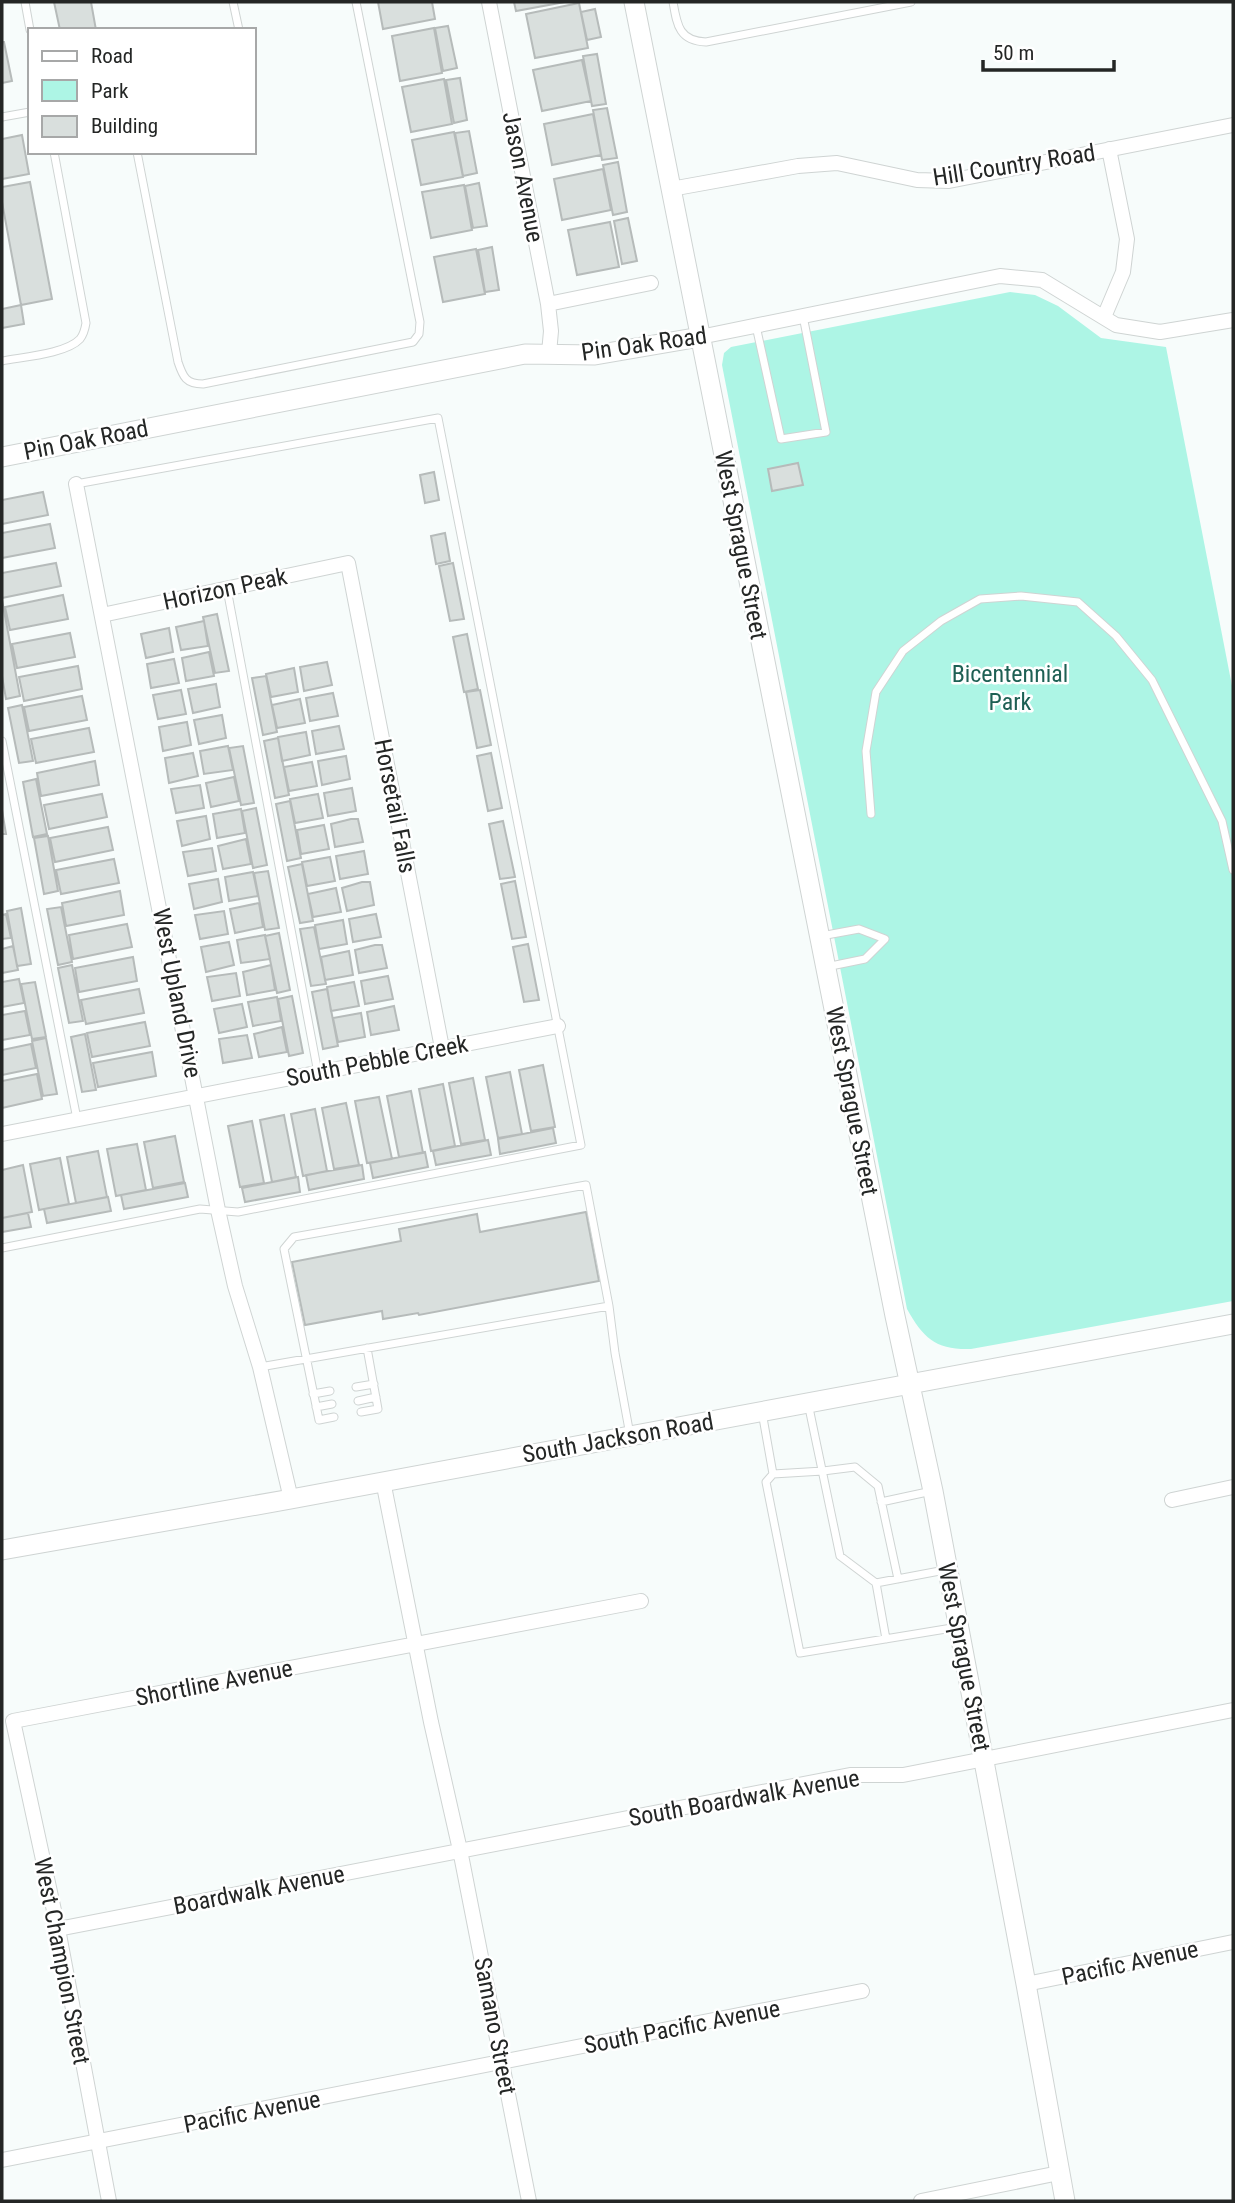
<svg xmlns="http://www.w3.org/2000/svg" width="1235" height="2203" viewBox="0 0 1235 2203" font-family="'Roboto Condensed',sans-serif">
  <rect width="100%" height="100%" fill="#f7fcfb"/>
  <path fill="#adf5e5" d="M1010 292 1035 295 1058 306 1101 338 1166 347 1233 691V1301L971 1349C936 1350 924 1339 907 1309L722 365 724 353 731 347Z"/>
  <path fill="#d9dfdd" stroke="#b6bbba" stroke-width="2" d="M54 2H91L96 30H60Z
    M378 2H432L435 19 383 29Z
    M514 2H565L516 11Z
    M579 3 588 48 535 58 526 14Z
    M595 9 601 37 587 40 581 12Z
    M448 26 457 68 443 71 435 28Z
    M434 28 442 73 400 81 392 36Z
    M2 42H4L12 81 2 83Z
    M597 54 606 104 592 106 583 56Z
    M582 60 591 101 542 111 533 70Z
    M460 78 467 120 454 123 446 80Z
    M444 79 452 124 411 132 402 87Z
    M607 108 617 158 602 160 593 110Z
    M593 114 601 155 552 165 544 124Z
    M469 131 477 173 463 176 455 133Z
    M454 132 463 177 421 185 412 140Z
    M22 135 29 174 2 179V139Z
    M618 162 627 212 613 215 603 165Z
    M603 169 611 210 562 220 554 179Z
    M30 182 52 299 21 305 2 202V187Z
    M479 183 487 226 473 228 465 186Z
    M464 185 472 230 431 238 422 192Z
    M628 218 637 261 622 264 614 221Z
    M610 222 619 267 577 275 568 230Z
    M492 247 499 290 485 292 478 250Z
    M476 249 485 294 443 302 434 257Z
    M21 305 24 324 2 328V309Z
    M798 463 803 485 772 491 768 469Z
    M434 472 439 500 425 503 420 475Z
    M43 492 48 515 2 524V500Z
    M50 524 55 548 2 558V533Z
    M445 533 450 561 436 564 431 536Z
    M56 563 61 586 2 598V573Z
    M453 563 464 619 450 621 439 566Z
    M63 595 68 619 10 630 5 607Z
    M2 600 20 696 6 699 2 676Z
    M217 614 229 671 215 673 203 617Z
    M204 621 208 646 181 650 176 627Z
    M169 628 173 652 146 658 141 634Z
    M70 633 75 657 17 668 12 644Z
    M467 634 478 689 464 692 453 637Z
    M209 652 214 676 186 681 182 658Z
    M174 659 179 683 151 688 147 664Z
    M327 662 332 685 304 691 300 667Z
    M78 666 82 689 24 701 19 677Z
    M294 668 298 692 271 697 266 674Z
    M266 676 277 732 263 735 252 678Z
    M216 684 220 707 193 713 188 689Z
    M181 690 186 714 158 719 153 695Z
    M480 690 491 745 477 748 466 692Z
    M333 693 338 716 310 721 306 698Z
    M82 696 87 720 29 731 24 707Z
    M300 699 305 723 277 728 272 705Z
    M22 705 33 761 19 763 8 708Z
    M222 715 226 738 199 744 194 720Z
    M187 722 191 745 163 751 159 727Z
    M339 726 344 749 316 754 312 731Z
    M89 728 94 752 36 763 31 739Z
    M306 732 310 755 282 761 278 737Z
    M278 738 289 795 275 798 264 741Z
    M228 746 233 770 204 774 200 751Z
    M243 746 254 803 241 805 229 748Z
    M193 753 198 776 169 783 165 758Z
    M491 753 502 808 488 811 477 756Z
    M346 756 350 779 322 785 318 761Z
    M95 761 99 785 41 796 37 773Z
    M312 762 317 786 289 791 284 767Z
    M234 777 239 801 211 807 206 783Z
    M36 779 47 834 33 837 23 782Z
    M200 785 204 808 176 813 171 789Z
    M352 788 356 811 328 816 324 793Z
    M102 794 107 817 49 829 44 805Z
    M318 794 323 818 295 823 290 799Z
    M290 801 301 858 287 861 276 804Z
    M256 808 267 865 253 868 242 811Z
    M241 809 245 833 217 838 213 814Z
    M2 810 6 834H2Z
    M206 816 210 839 182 846 177 821Z
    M351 819H358L363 842 335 847 331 824Z
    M503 821 515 877 500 879 489 824Z
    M324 825 329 849 301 854 297 830Z
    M108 827 113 850 55 862 50 838Z
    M48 836 58 891 44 894 34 838Z
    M246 839 251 864 223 869 218 846Z
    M212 848 216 871 188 876 183 852Z
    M364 851 368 874 340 879 336 856Z
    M330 857 335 881 307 886 302 862Z
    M114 859 119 883 61 894 56 870Z
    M302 864 313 921 300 923 288 867Z
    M268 871 279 928 265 930 254 873Z
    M253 872 258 896 229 901 225 877Z
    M218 879 222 902 194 909 189 884Z
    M515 881 526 937 512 939 501 884Z
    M362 882H370L374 905 347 911 342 888Z
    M336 888 341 912 313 917 308 894Z
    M120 891 124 915 66 926 62 903Z
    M259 903 263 927 235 933 230 909Z
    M61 907 72 962 58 965 47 909Z
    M21 908 31 964 17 966 7 911Z
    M224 911 228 934 200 939 195 915Z
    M6 914 11 938 2 939V915Z
    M376 914 381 937 353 942 349 919Z
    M343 920 347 944 319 949 315 925Z
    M127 924 132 947 73 959 69 935Z
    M314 927 326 984 311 986 300 929Z
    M279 933 290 990 277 993 265 936Z
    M265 935 270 959 241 963 237 940Z
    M229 942 234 965 206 972 201 947Z
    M528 944 539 1000 524 1002 513 947Z
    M375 945H382L387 968 359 973 355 950Z
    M13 946 18 970 2 973V949Z
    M349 951 353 975 325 980 321 957Z
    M133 957 137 981 79 992 75 968Z
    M72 965 83 1021 69 1023 58 968Z
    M271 965 275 990 247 995 243 972Z
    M236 973 240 996 212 1001 207 977Z
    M388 976 393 999 365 1004 361 981Z
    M19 979 24 1003 2 1007V982Z
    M35 982 46 1037 32 1039 21 984Z
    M354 982 359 1006 331 1011 327 987Z
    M139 989 144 1013 86 1024 81 1000Z
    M327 989 338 1046 323 1049 312 992Z
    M292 996 303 1053 289 1056 278 999Z
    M277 997 281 1021 253 1026 248 1002Z
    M242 1004 247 1027 219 1033 214 1009Z
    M394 1006 399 1030 371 1035 367 1012Z
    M25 1011 30 1035 2 1040V1015Z
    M361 1013 365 1037 338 1042 333 1018Z
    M145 1022 150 1046 92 1057 87 1033Z
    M282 1027 287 1052 259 1057 254 1034Z
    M85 1034 96 1090 82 1092 71 1037Z
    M247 1035 252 1058 223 1063 219 1039Z
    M46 1038 57 1094 43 1096 32 1041Z
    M31 1044 36 1068 2 1075V1050Z
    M152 1052 156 1076 98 1087 93 1063Z
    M543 1065 555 1127 531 1131 519 1070Z
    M510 1072 522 1134 498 1138 486 1077Z
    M37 1074 42 1099 2 1108V1081Z
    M473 1078 485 1140 461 1144 449 1083Z
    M443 1084 455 1146 431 1151 419 1089Z
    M411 1091 423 1153 399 1157 387 1096Z
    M379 1097 392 1159 367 1163 355 1101Z
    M346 1103 359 1165 334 1169 322 1108Z
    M315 1109 327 1171 303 1176 291 1114Z
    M284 1115 296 1177 272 1182 260 1120Z
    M252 1121 264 1183 240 1187 228 1126Z
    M553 1128 556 1143 500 1154 498 1139Z
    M175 1136 184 1182 153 1188 144 1142Z
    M488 1140 491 1155 436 1165 433 1151Z
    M137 1144 146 1190 116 1196 107 1149Z
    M98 1151 107 1197 76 1203 67 1157Z
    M425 1152 428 1167 373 1178 370 1163Z
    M60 1158 69 1204 39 1210 30 1164Z
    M23 1165 32 1212 2 1218V1170Z
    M362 1165 364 1179 309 1190 306 1175Z
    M298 1177 300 1192 245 1202 242 1188Z
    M185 1183 188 1197 124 1209 121 1195Z
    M108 1197 111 1211 47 1223 44 1209Z
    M586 1212 599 1281 419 1315 418 1313 383 1319 382 1311 305 1325 292 1262 401 1241 399 1229 477 1214 480 1232Z
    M28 1213 31 1227 2 1232V1218Z"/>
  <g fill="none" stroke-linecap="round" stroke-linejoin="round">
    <defs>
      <path id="lane" d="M25 2 30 30
        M233 2 239 30
        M673 2C677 25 679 41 706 42L911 2
        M2 117 30 112
        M137 152 178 362C183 377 186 384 203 384L413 342 419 334 420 322 356 2
        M756 326 781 439 826 432 803 316
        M2 361C22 357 66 354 80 339 84 334 85 329 86 323L54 152
        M227 589 318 1073
        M2 741 77 1119
        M871 814 866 751 876 692 903 651 941 621 980 599 1021 596 1078 602 1116 636 1152 680 1222 821 1233 870
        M821 936 859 929 885 939 865 959 826 967
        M2 1248 200 1209 238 1212 581 1145 438 418 76 484
        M260 1367 609 1306 615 1353 630 1435
        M356 1387 374 1384
        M313 1394 330 1391
        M358 1401 376 1397
        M808 1403 840 1556 876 1583 945 1570
        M316 1407 332 1404
        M361 1412 378 1409 367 1348
        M762 1412 773 1474 766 1482 800 1653 958 1627
        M334 1417 319 1420 284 1249 294 1237 586 1185 609 1306
        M773 1474 823 1471 855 1467 878 1486 898 1579
        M881 1502 932 1491
        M876 1583 886 1639"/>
      <path id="street" d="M489 2 548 304 551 331 549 353
        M671 189 798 166 837 163 917 180 949 181 1233 125
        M548 304 651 283
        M1104 317 1123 272 1127 239 1109 149
        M700 337 1000 276 1042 280 1116 325 1160 332 1233 320
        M76 484 218 1210 235 1286 260 1367 291 1499
        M102 615 348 563 442 1048
        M2 1134 558 1026
        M383 1481 431 1722 460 1850 529 2201
        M1172 1500 1233 1487
        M58 1929 850 1775H903L1233 1710
        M1026 1984 1233 1942
        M2 2160 862 1991
        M109 2201 58 1929 13 1721 641 1601
        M921 2201 1059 2173"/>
      <path id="secondary" d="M634 2 895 1316 933 1491 1026 1984 1065 2201
        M2 457 525 354 595 355 700 337
        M2 1550 291 1499 1233 1324"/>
    </defs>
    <use href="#lane" stroke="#cfd4d3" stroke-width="9"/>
    <use href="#street" stroke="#cfd4d3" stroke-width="16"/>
    <use href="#secondary" stroke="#cfd4d3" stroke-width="21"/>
    <use href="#lane" stroke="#fff" stroke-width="7"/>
    <use href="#street" stroke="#fff" stroke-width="14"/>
    <use href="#secondary" stroke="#fff" stroke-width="19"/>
  </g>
  <g text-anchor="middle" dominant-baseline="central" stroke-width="5" stroke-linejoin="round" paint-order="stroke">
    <g font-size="24" fill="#242625" stroke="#fff">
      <text transform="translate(1014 165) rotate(-9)">Hill Country Road</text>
      <text transform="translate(523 177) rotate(79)">Jason Avenue</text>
      <text transform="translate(644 344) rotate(-8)">Pin Oak Road</text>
      <text transform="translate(86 440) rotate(-11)">Pin Oak Road</text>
      <text transform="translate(741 545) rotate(79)">West Sprague Street</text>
      <text transform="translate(225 589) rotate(-12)">Horizon Peak</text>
      <text transform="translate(395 806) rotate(79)">Horsetail Falls</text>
      <text transform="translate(177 993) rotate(79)">West Upland Drive</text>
      <text transform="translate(377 1061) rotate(-11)">South Pebble Creek</text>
      <text transform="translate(852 1101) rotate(79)">West Sprague Street</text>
      <text transform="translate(618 1438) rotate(-10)">South Jackson Road</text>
      <text transform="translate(964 1657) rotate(79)">West Sprague Street</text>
      <text transform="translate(214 1683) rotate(-11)">Shortline Avenue</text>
      <text transform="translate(744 1798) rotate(-10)">South Boardwalk Avenue</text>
      <text transform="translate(259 1890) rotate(-11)">Boardwalk Avenue</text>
      <text transform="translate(62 1961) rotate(79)">West Champion Street</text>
      <text transform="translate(1130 1963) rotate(-12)">Pacific Avenue</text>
      <text transform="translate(495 2026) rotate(79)">Samano Street</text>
      <text transform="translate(682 2027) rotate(-11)">South Pacific Avenue</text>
      <text transform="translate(252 2112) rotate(-11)">Pacific Avenue</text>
    </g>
    <g font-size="24" fill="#1e6054" stroke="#fff">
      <text x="1010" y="674">Bicentennial<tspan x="1010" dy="28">Park</tspan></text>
    </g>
  </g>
  <rect width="1235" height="2203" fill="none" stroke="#242625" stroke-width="7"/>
  <rect x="28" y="28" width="228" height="126" fill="#ffffff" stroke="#a7a8a8" stroke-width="2"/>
  <rect x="42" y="51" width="35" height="10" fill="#ffffff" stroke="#a7a8a8" stroke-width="2"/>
  <text x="91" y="63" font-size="21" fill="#242625">Road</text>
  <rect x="42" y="80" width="35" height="21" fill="#adf5e5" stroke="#a7a8a8" stroke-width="2"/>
  <text x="91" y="98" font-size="21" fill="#242625">Park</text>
  <rect x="42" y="116" width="35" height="21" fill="#d9dfdd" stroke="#a7a8a8" stroke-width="2"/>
  <text x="91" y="133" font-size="21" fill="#242625">Building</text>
  <path d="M983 60v10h131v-10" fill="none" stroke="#242625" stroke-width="3.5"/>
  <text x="993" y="60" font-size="21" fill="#242625" stroke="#ffffff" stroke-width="5" paint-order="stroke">50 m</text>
</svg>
